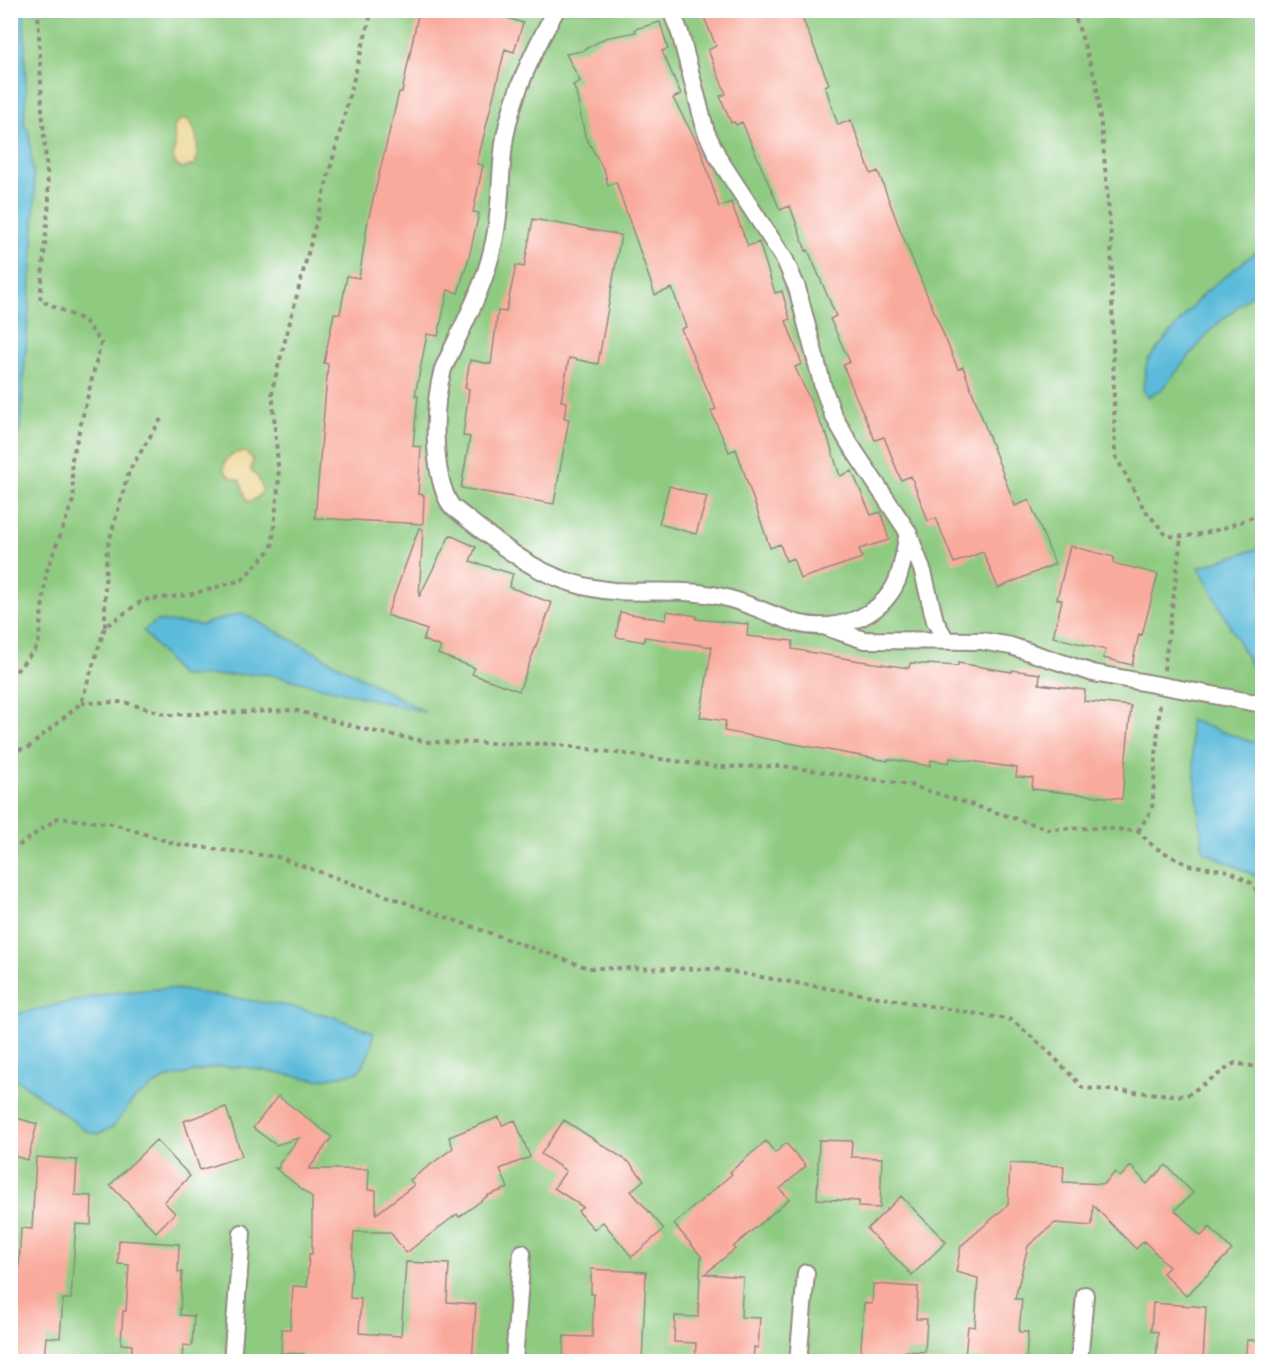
<svg xmlns="http://www.w3.org/2000/svg" width="1273" height="1372" viewBox="0 0 1273 1372" font-family="'IM FELL English',serif">
  <rect width="100%" height="100%" fill="#fff"/>
  <filter id="ink" filterUnits="userSpaceOnUse"><feTurbulence type="fractalNoise" baseFrequency=".0167" numOctaves="2"/><feDisplacementMap in="SourceGraphic" scale="12" xChannelSelector="R" yChannelSelector="G"/><feConvolveMatrix kernelMatrix="1 2 1 2 8 2 1 2 1" color-interpolation-filters="sRGB"/></filter>
  <filter id="wash" filterUnits="userSpaceOnUse"><feTurbulence type="fractalNoise" baseFrequency=".008" numOctaves="4" result="noise"/><feDisplacementMap in="SourceGraphic" scale="24" xChannelSelector="R" yChannelSelector="G"/><feGaussianBlur stdDeviation="1.35" result="paint"/><feColorMatrix in="noise" values="0 0 0 0 0 0 0 0 0 0 0 0 0 0 0 0 0 1.4 0 .05"/><feComposite in="paint" operator="in"/></filter>
  <g filter="url(#wash)">
    <rect width="100%" height="100%" fill="#f7ead7"/>
    <path fill="#8ecb81" stroke="#5c7b56" stroke-width="1.5" d="M10 11H1262V1361H11Z"/>
    <path fill="#eeda9e" stroke="#8c8264" stroke-width="1.5" d="M182 119H187C199 130 199 150 195 165L181 168 176 165 173 157 175 147 174 126Z
      M240 452H245L253 459 251 471 257 476 263 489C260 497 255 501 247 501L240 481 229 476 223 469C225 458 230 454 240 452Z"/>
    <path fill="#5cbbda" stroke="#447382" stroke-width="1.5" d="M24 11 26 93 24 123 29 132 35 191 33 253 20 428 11 466 10 11Z
      M1262 247V285L1212 329 1161 390 1147 397 1143 389 1147 361 1203 294Z
      M1262 547V667L1250 664 1199 567Z
      M242 613 425 712 268 674 181 676 143 631 157 621 201 625Z
      M1189 720 1249 741 1262 743V879L1203 851Z
      M168 988 288 1006 331 1016 373 1032C373 1048 367 1059 358 1072L318 1080 244 1067H216L164 1079 133 1100 113 1127 98 1134 88 1132 11 1075V1015L110 993Z"/>
    <g id="blocks">
      <path fill="#f9aa9c" d="M419 10H483L523 23 514 52 505 49 477 164 483 165 473 212 479 213 469 257 458 293 448 290 438 336 427 334 415 396H418L413 446 421 447 418 494 424 495 423 524 315 518 328 364 324 363 334 313 340 314 347 276 359 278 368 220 399 92H402Z
        M701 10H799L829 84 825 86 838 125 851 120 871 174 878 171 901 232 958 369 963 367 1015 506 1029 500 1055 564 998 588 983 552 954 563 936 518 928 521 911 476 901 480 884 437 875 440 854 392 843 365 850 362 830 319 836 316 808 250 806 251 790 206 780 210 742 122 736 125 734 122 731 123 720 96 726 94 708 50 716 46Z
        M660 22 668 49 662 51 681 94 673 98 701 150 719 207 731 202 748 246 759 242 775 293 782 291 790 319 786 321 802 364 795 367 825 433 826 432 840 476 852 471 871 515 881 512 889 540 859 549 862 558 800 579 793 558 786 561 780 544 770 548 736 449 729 452 711 411 716 409 681 329 686 327 672 288 655 295 616 182 608 186 605 172 585 136 576 92 573 85 580 81 566 54 582 51 605 38 636 32 635 29Z
        M533 219 621 235 598 364 569 358 561 401 567 402 564 418 569 419 554 504 461 488 470 437 463 436 469 389 465 388 470 360 491 364 498 311 506 312 516 265 524 267Z
        M669 486 707 497 696 534 659 524Z
        M419 528 423 529 419 597 450 535 476 547 470 561 513 574 509 587 552 603 519 691 472 674 475 668 438 654 441 647 423 640 427 630 387 615Z
        M1070 546 1114 557 1113 563 1158 574 1142 635 1139 634 1132 665 1103 658 1106 650 1053 637 1062 600 1057 599Z
        M667 611 697 616 696 619 748 624 747 636 793 641 792 649 860 661 909 668 910 663 958 666V663L1012 672V670L1040 674 1039 684 1085 690 1084 701 1131 706 1122 799 1032 789 1033 778 1016 777 1017 768 950 758 949 763 931 760 930 766 888 759V761L724 731 726 721 700 717 712 647 645 637 644 642 616 637 620 612 666 620Z
        M278 1096 332 1137 309 1169H369L368 1190H376V1214L414 1185 410 1180 453 1148 449 1137 499 1117 502 1125 515 1120 530 1157 500 1169 508 1188 489 1195 459 1217 457 1214 406 1253 390 1232H354L350 1298 361 1299 359 1333 401 1336 406 1262 449 1264 447 1302 476 1304 472 1362H304V1354L281 1353 282 1329H290L293 1286 307 1287 309 1254H312V1197L275 1168H279V1164L299 1138 276 1145 253 1128Z
        M226 1107 242 1156 200 1170 184 1121Z
        M10 1116 37 1124 28 1160 10 1155Z
        M564 1120 629 1162 644 1180 631 1191 664 1229 632 1257 603 1222 594 1229 578 1211 583 1207 554 1188 566 1171 541 1154Z
        M156 1140 190 1176 164 1202 175 1213 156 1232 110 1185Z
        M819 1140 852 1141 851 1157 882 1158 880 1208 859 1207V1201L817 1199Z
        M766 1141 775 1153 786 1143 806 1166 780 1189 789 1199 733 1247 735 1249 705 1274 743 1277 741 1317 760 1318 758 1348 754 1347 753 1362H695L696 1343 674 1342 675 1316 698 1317 701 1256 674 1224 732 1174 730 1172Z
        M36 1157 77 1160 75 1195 92 1196 91 1225 76 1224 71 1299H63L60 1338 46 1337 44 1362H10V1266H19L21 1228 32 1229Z
        M1010 1163 1064 1166 1063 1182 1104 1184 1115 1172 1120 1177 1131 1166 1147 1184 1166 1165 1193 1193 1175 1210 1201 1236 1210 1227 1232 1250 1186 1296 1163 1273 1169 1267 1144 1241 1136 1249 1093 1205 1092 1226 1055 1223 1028 1246 1015 1299H1022L1019 1332H1028L1026 1361 965 1357 968 1326 975 1327 978 1278 956 1272 961 1246 1008 1205Z
        M901 1196 946 1242 912 1275 867 1229Z
        M119 1240 179 1244 178 1272H182L180 1315 194 1316 192 1346 183 1345 182 1362H131L132 1345 121 1344 123 1311H126L129 1265 118 1264Z
        M591 1269 646 1272 642 1362H563L564 1336 592 1337 594 1294H591Z
        M873 1284 918 1287 916 1319H927L925 1352 906 1351V1362H860L864 1303 872 1304Z
        M1153 1303 1206 1307 1203 1362H1156L1158 1332 1151 1331Z
        M1247 1340 1263 1341V1362H1245Z"/>
    </g>
  </g>
  <g filter="url(#ink)">
    <use href="#blocks" fill-opacity="0" stroke="#918a81" stroke-width="1.5"/>
    <g fill="none" stroke-linecap="round" stroke-linejoin="round">
      <defs>
        <path id="minor" d="M556 10C534 50 513 93 505 137 499 173 502 211 493 246 484 289 461 329 443 369 433 405 431 473 451 506 504 547 543 585 614 591 649 593 683 589 718 596 745 601 770 615 796 623 834 633 880 619 897 581 903 566 905 548 908 532
          M671 10 680 33 706 132 719 159 785 260 797 288 823 387 833 415 849 443 908 532 923 572 935 621 946 640
          M826 627 864 640 982 641 1011 646 1093 673 1262 704
          M232 1362 242 1233
          M514 1362 522 1253
          M798 1362 806 1273
          M1079 1362 1085 1295"/>
      </defs>
      <use href="#minor" stroke="#918a81" stroke-width="20"/>
      <path stroke="#918a81" stroke-width="4" stroke-dasharray="4.5 4.5" stroke-linecap="butt" d="M1073 10 1096 81 1103 144 1111 236 1115 455 1144 509 1167 536C1199 539 1234 525 1262 513
        M105 627V585L107 549 129 471 161 419
        M1164 670 1181 537
        M10 678 38 646 46 573 74 498 71 463 101 343 85 321 40 300 49 200 42 109 38 10
        M81 703 124 702 168 715 294 710 367 730 429 742 552 744 719 767 783 766 910 785 1048 829 1102 828 1138 831 1154 847 1188 865 1229 871 1251 883 1262 897
        M10 752 29 747 81 703 105 627 143 600 188 595 242 580 272 548 279 478 272 390 372 10
        M1138 831 1152 809 1160 702
        M10 848 18 846 58 818 114 824 176 844 278 857 588 968 715 969 1012 1020 1048 1051 1083 1088 1186 1096 1235 1063 1262 1068"/>
      <use href="#minor" stroke="#fff" stroke-width="16"/>
    </g>
  </g>
  <rect width="1273" height="1372" fill="none" stroke="#fff" stroke-width="36"/>
</svg>
